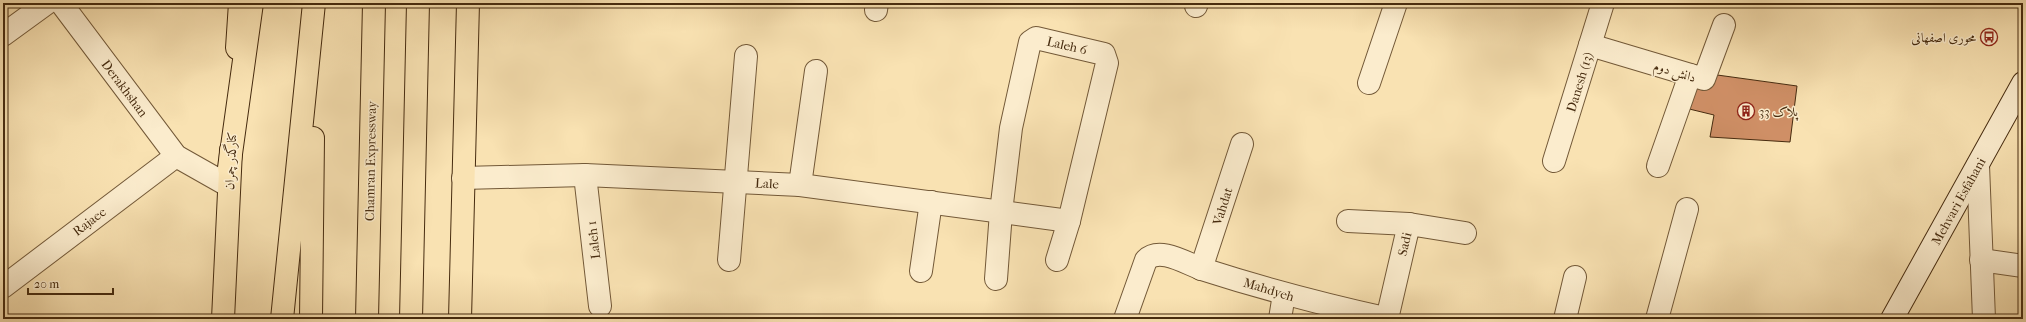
<svg xmlns="http://www.w3.org/2000/svg" width="2026" height="322" viewBox="0 0 2026 322" font-family="'IM FELL French Canon',Amiri,serif">
	<style>
		.building { fill: #cf8f66; stroke: #462b0f }
		.lines { fill: none; stroke-linecap: round; stroke-linejoin: round }
		.minor-casing { stroke: #735938; stroke-width: 24 }
		.secondary-casing { stroke: #462b0f; stroke-width: 24 }
		.primary-casing { stroke: #462b0f; stroke-width: 24 }
		.trunk-casing { stroke: #462b0f; stroke-width: 24 }
		.minor { stroke: #fbeccd; stroke-width: 22 }
		.secondary { stroke: #fbeccd; stroke-width: 22 }
		.primary { stroke: #f9e2b2; stroke-width: 22 }
		.trunk { stroke: #f9e2b2; stroke-width: 22 }
		.labels { text-anchor: middle; stroke-width: 3; stroke-linejoin: round; paint-order: stroke }
		.poi-label { font-size: 13px; fill: #462b0f; stroke: #fbeccd; text-anchor: end }
		.street-label { font-size: 13px; fill: #462b0f; stroke: #fbeccd }
	</style>
	<rect width="100%" height="100%" fill="#f9e2b2"/>
	<filter id="stains"><feTurbulence type="fractalNoise" baseFrequency=".005" numOctaves="4"/><feColorMatrix values="0 0 0 0 .2 0 0 0 0 .09 0 0 0 0 .02 0 0 0 .5 -.17"/></filter>
	<radialGradient id="worn" r=".72"><stop offset=".6" stop-color="#630" stop-opacity="0"/><stop offset="1" stop-color="#630" stop-opacity=".3"/></radialGradient>
	<polygon class="building" points="1710,74 1797,86 1790,142 1710,137 1714,115 1681,107 1696,80"/>
	<g class="lines">
		<g class="minor-casing">
			<g id="minor">
				<polyline points="61,3 176,156 229,186"/>
				<polyline points="1196,6 1197,3"/>
				<polyline points="876,10 877,3"/>
				<polyline points="3,35 47,3"/>
				<polyline points="1590,45 1704,79 1724,25"/>
				<polyline points="1369,83 1396,3"/>
				<polyline points="1554,161 1603,3"/>
				<polyline points="1978,165 1984,319"/>
				<polyline points="1658,166 1690,75"/>
				<polyline points="585,175 600,306"/>
				<polyline points="463,178 585,175 800,185 1069,221"/>
				<polyline points="800,185 816,71"/>
				<polyline points="1348,221 1409,224"/>
				<polyline points="729,260 746,56"/>
				<polyline points="1981,260 2023,266"/>
				<polyline points="1201,269 1242,144"/>
				<polyline points="921,271 931,202"/>
				<polyline points="996,279 1001,212 1011,128 1030,42 1036,38 1104,54 1107,63 1069,221 1057,260"/>
				<polyline points="3,287 176,156"/>
				<path d="M1125 319 1146 260C1160 246 1187 264 1202 269 1264 289 1326 305 1389 319"/>
				<polyline points="1280,319 1284,294"/>
				<polyline points="1387,319 1409,224 1465,233"/>
				<polyline points="1565,319 1575,277"/>
				<polyline points="1657,319 1687,209"/>
			</g>
		</g>
		<g class="secondary-casing">
			<polyline id="secondary" points="1892,319 2023,83"/>
		</g>
		<g class="primary-casing">
			<g id="primary">
				<polyline points="237,48 240,3"/>
				<polyline points="223,319 231,150"/>
				<polyline points="460,319 468,3"/>
			</g>
		</g>
		<g class="trunk-casing">
			<g id="trunk">
				<polyline points="229,168 252,3"/>
				<polyline points="282,319 314,3"/>
				<polyline points="311,319 313,138"/>
				<polyline points="367,319 374,3"/>
				<polyline points="411,319 418,3"/>
			</g>
		</g>
		<use href="#minor" class="minor"/>
		<use href="#secondary" class="secondary"/>
		<use href="#primary" class="primary"/>
		<use href="#trunk" class="trunk"/>
	</g>
	<defs>
		<g id="bus-ring" transform="scale(0.9)"><circle r="9.5" fill="#fbeccd" stroke="#8f2418" stroke-width="1.5"/><path d="M-5-6H5V4H4V6H2V4H-2V6H-4V4H-5ZM-3.5-4V0h7V-4ZM-3.5 1.2v1.5H-2V1.2ZM2 1.2v1.5H3.5V1.2Z" fill="#8f2418"/></g>
		<g id="building-ring" transform="scale(0.9)"><circle r="9.5" fill="#fbeccd" stroke="#8f2418" stroke-width="1.5"/><path d="M-4-6H4V6H1V3H-1V6H-4ZM-2.5-4.3h1.7v1.8h-1.7ZM.8-4.3h1.7v1.8H.8ZM-2.5-1h1.7V.8h-1.7ZM.8-1h1.7V.8H.8Z" fill="#8f2418"/></g>
	</defs>
	<g fill-rule="evenodd">
		<use href="#bus-ring" x="1989" y="37"/>
		<use href="#building-ring" x="1746" y="111"/>
	</g>
	<g class="labels">
		<g class="poi-label">
			<text x="1976" y="42">محوری اصفهانی</text>
			<text x="1759" y="116" text-anchor="start">پلاک 33</text>
		</g>
		<g class="street-label">
			<text transform="translate(1067 45) rotate(13)" y="5">Laleh 6</text>
			<text transform="translate(1675 71) rotate(17)" y="5">دانش دوم</text>
			<text transform="translate(1579 82) rotate(-73)" y="5">Danesh (13)</text>
			<text transform="translate(125 88) rotate(53)" y="5">Derakhshan</text>
			<text transform="translate(230 161) rotate(-87)" y="5">کنارگذر چمران</text>
			<text transform="translate(370 161) rotate(-89)" y="5">Chamran Expressway</text>
			<text transform="translate(767 183) rotate(3)" y="5">Lale</text>
			<text transform="translate(1958 201) rotate(-61)" y="5">Mehvari Esfahani</text>
			<text transform="translate(1222 206) rotate(-72)" y="5">Vahdat</text>
			<text transform="translate(89 221) rotate(-37)" y="5">Rajaee</text>
			<text transform="translate(593 240) rotate(-97)" y="5">Laleh 1</text>
			<text transform="translate(1404 244) rotate(-77)" y="5">Sadi</text>
			<text transform="translate(1269 289) rotate(17)" y="5">Mahdyeh</text>
		</g>
	</g>
	<rect width="2026" height="322" fill="none" stroke="#f9e2b2" stroke-width="16"/>
	<rect x="4" y="4" width="2018" height="314" fill="none" stroke="#462b0f" stroke-width="2"/>
	<rect x="8" y="8" width="2010" height="306" fill="none" stroke="#462b0f"/>
	<path d="M28 288v6h85v-6" fill="none" stroke="#462b0f" stroke-width="2"/>
	<text x="34" y="288" font-size="12" fill="#462b0f" stroke="#fbeccd" stroke-width="3" paint-order="stroke">20 m</text>
	<rect width="100%" height="100%" filter="url(#stains)"/>
	<rect width="100%" height="100%" fill="url(#worn)"/>
</svg>
